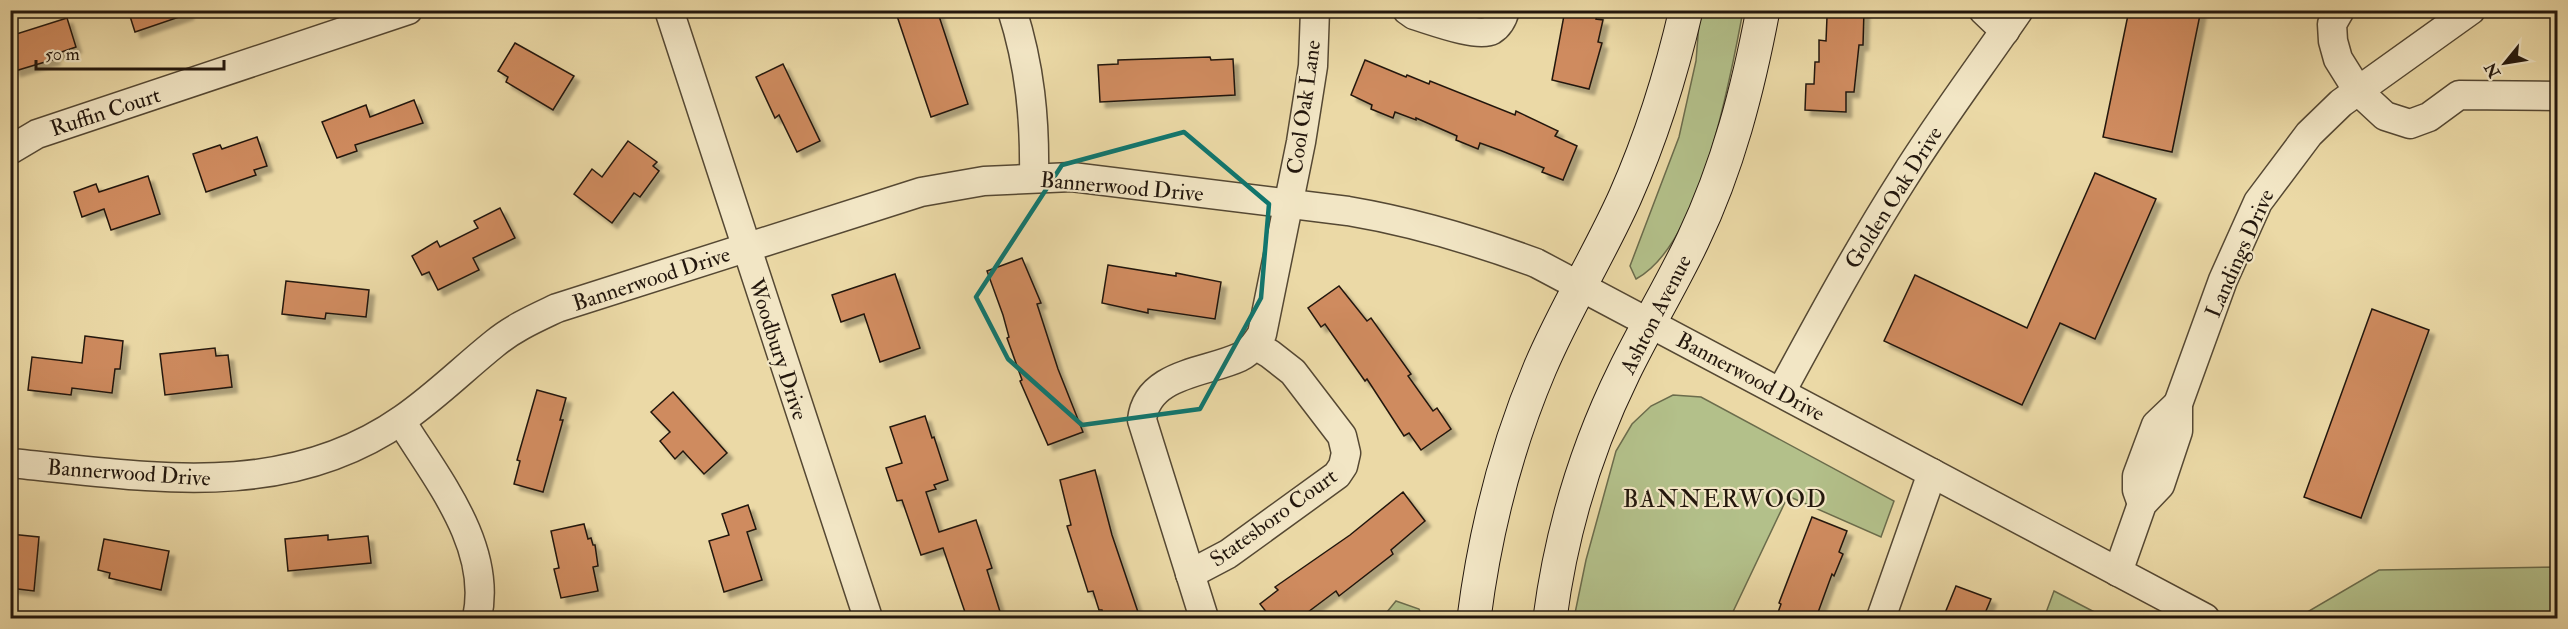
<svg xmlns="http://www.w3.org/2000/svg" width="2568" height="629" viewBox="0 0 2568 629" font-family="'IM FELL Double Pica',serif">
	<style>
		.green { fill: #b3c08a; stroke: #6b6c4c; stroke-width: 1.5 }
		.building { fill: #cf8b5e; stroke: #23170d; stroke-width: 1.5; filter: url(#shadow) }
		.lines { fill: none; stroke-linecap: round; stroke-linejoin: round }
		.minor-casing { stroke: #554833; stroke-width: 31 }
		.secondary-casing { stroke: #23170d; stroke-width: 35 }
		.minor { stroke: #f2e6c5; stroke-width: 28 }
		.secondary { stroke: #f2e6c5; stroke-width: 33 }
		.marked { fill: none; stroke: #0f766e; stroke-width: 4.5; stroke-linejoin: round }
		.labels { text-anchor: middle; stroke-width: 4.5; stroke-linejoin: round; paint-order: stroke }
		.street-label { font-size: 22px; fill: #23170d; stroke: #f2e6c5 }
		.neighbourhood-label { font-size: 24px; letter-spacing: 1.5px; fill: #23170d; stroke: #f2e6c5 }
	</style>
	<defs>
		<filter id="shadow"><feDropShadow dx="5.5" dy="5.5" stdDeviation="1.5" flood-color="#0004"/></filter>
	</defs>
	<rect width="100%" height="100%" fill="#ebd9a6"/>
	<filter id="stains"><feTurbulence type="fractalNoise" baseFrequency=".00333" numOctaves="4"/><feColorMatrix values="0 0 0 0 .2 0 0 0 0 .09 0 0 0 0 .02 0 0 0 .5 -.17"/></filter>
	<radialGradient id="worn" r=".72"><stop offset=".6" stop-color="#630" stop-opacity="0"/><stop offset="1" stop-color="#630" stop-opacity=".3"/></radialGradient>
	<g class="green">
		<path d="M1700 11H1743C1730 80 1701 244 1636 279L1630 266 1679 137 1696 61Z"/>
		<polygon points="1673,395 1701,397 1894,501 1881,537 1788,496 1730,618 1574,618 1586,560 1616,451 1632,424 1651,406"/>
		<polygon points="2557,567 2557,618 2297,618 2379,570"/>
		<polygon points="2054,591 2106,618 2044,618"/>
		<polygon points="1396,601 1419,609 1423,618 1382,618"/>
	</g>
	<g class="building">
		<polygon points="128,10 188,10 188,14 135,32"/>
		<polygon points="895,10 937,10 968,104 931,117"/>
		<polygon points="1565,10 1598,10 1596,19 1603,20 1598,42 1602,43 1589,89 1552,80"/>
		<polygon points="1831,10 1864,10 1863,45 1859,45 1854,92 1846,92 1846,112 1805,110 1806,84 1814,84 1815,62 1819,62 1819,40 1826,41 1827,17 1831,17"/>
		<polygon points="2129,10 2201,10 2172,152 2103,137"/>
		<polygon points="67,18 76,47 53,55 55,59 15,71 10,57 10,36"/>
		<polygon points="515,43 574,76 553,110 506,82 508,77 498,71"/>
		<polygon points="1210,57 1211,60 1233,59 1235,95 1100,102 1098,65 1118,64 1118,60"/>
		<polygon points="1365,60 1406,77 1407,75 1429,84 1430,81 1515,115 1516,111 1558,131 1555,136 1577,146 1563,180 1542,172 1544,168 1502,151 1480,143 1478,149 1456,140 1457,136 1416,118 1416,120 1395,112 1393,118 1371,109 1372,105 1351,95"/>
		<polygon points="783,64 820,141 797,152 779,115 775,118 756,77"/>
		<polygon points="414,100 423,123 355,145 357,151 337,158 322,122 366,105 370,117"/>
		<polygon points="257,137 267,166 254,170 256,175 206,192 193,154 220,145 222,149"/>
		<polygon points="628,141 657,162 653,166 659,171 640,197 634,193 612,223 574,194 592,169 602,177"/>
		<polygon points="2095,173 2156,199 2095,339 2060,323 2022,405 1884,341 1915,275 2027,328"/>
		<polygon points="148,176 160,214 111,230 104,209 82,217 74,192 96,184 99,192"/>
		<polygon points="500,208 515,238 473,258 479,270 438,290 429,272 422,275 412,256 437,241 440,247 478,228 474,221"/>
		<polygon points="1022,258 1041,303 1037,304 1058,369 1083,432 1048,445 1020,381 1022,380 1007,338 1009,337 1003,315 987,271"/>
		<polygon points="1108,265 1176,276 1176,273 1221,282 1215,319 1148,309 1148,313 1102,303"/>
		<polygon points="895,274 920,348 880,362 864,314 841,322 832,295"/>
		<polygon points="286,281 369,290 366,317 326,313 325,319 282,314"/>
		<polygon points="1339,286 1367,321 1371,318 1411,374 1408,376 1433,411 1437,408 1451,429 1421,450 1409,433 1404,436 1367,379 1365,381 1325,324 1321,327 1308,308"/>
		<polygon points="2372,309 2429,330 2361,518 2304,497"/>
		<polygon points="85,336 123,341 120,369 115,369 112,393 72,388 71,395 28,390 32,357 82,363"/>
		<polygon points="215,348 216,356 228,355 232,387 165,395 160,354"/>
		<polygon points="537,390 566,398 560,420 563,420 543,492 514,484 520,461 517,460"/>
		<polygon points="673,392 727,453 704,474 683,451 675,459 660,441 670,432 651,412"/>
		<polygon points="925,416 932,438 934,437 948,480 934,485 936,489 926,492 939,532 976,520 992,568 987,570 1002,618 967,618 943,548 921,555 902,500 897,501 886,468 902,463 890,427"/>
		<polygon points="1095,470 1112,535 1140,618 1104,618 1102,610 1099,610 1093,591 1088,592 1067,526 1071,525 1060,480"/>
		<polygon points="1403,492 1425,521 1391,550 1393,554 1339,596 1336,591 1300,618 1271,618 1260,604 1278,590 1275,587 1350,535"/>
		<polygon points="748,505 756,529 747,532 762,580 724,592 709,541 729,535 722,514"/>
		<polygon points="1812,517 1847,531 1839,552 1843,554 1834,576 1832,574 1816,618 1776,618 1781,604 1779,603"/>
		<polygon points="584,524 588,539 591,538 593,545 595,545 598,566 593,567 598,591 561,598 554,569 559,568 551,531"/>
		<polygon points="10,534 39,537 34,591 10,588"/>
		<polygon points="328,535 328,540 368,536 371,563 288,571 285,539"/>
		<polygon points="104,539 169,551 161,590 109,578 110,573 98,570"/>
		<polygon points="1956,586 1991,599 1983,618 1943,618"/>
	</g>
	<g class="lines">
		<g class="minor-casing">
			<g id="minor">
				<polyline points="669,10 868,618"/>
				<path d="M1012 10C1030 66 1035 119 1034 177"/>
				<path d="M1407 10 1414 15C1431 20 1478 38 1492 30 1500 25 1503 18 1505 10"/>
				<polyline points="1983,10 2005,31"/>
				<polyline points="2340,10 2332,24 2333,41 2338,59 2358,91 2385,116 2410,124 2429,117 2459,95 2558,96"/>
				<polyline points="10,150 37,134 408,10"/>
				<path d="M1781 392C1820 320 1859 248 1903 179 1939 121 1980 67 2019 10"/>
				<path d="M401 421C436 478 493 546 477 618"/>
				<path d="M10 463C146 476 283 503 403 419 436 396 463 369 494 344 513 328 536 318 557 308L921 192 984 181 1072 177 1348 211C1413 222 1474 240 1536 263L2205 618"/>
				<polyline points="2142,504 2137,490 2137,476 2156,425 2178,404"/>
				<polyline points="2118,572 2142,504 2160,485 2178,431 2178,404 2223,280 2258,202 2309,134 2341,103 2471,10"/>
				<polyline points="1190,574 1228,554 1337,475 1343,466 1346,453 1342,436 1293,372 1270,354 1255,345"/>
				<path d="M1204 618 1142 420C1147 373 1206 373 1240 357 1250 352 1256 343 1262 334L1301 142 1313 66 1315 10"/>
				<polyline points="1881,618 1932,473"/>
			</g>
		</g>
		<g class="secondary-casing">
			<g id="secondary">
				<path d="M1474 618C1485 532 1506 448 1540 368 1565 309 1599 255 1625 197 1652 136 1671 75 1686 10"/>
				<path d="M1550 618C1561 534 1586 449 1624 372 1646 327 1672 284 1693 240 1728 167 1748 89 1763 10"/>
			</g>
		</g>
		<use href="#minor" class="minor"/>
		<use href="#secondary" class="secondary"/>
	</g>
	<path class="marked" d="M1184 132 1269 204 1261 298 1200 409 1082 425 1008 359 976 297 1062 165Z"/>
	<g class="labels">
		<g class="street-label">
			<text transform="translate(1303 107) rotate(-82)" y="8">Cool Oak Lane</text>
			<text transform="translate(105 111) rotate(-18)" y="8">Ruffin Court</text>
			<text transform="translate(1122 186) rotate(5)" y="8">Bannerwood Drive</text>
			<text transform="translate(1893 197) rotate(-58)" y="8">Golden Oak Drive</text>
			<text transform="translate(2239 253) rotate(-66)" y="8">Landings Drive</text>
			<text transform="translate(651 278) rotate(-18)" y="8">Bannerwood Drive</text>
			<text transform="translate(1655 314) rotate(-63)" y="8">Ashton Avenue</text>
			<text transform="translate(779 349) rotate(72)" y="8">Woodbury Drive</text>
			<text transform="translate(1751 376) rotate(28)" y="8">Bannerwood Drive</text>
			<text transform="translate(129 472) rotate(4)" y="8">Bannerwood Drive</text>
			<text transform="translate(1273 517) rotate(-36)" y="8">Statesboro Court</text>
		</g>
		<g class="neighbourhood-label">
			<text x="1725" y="507">BANNERWOOD</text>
		</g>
	</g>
	<rect width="2568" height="629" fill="none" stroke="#ebd9a6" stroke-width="36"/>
	<rect x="12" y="12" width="2544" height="605" fill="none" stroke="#23170d" stroke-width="3"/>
	<rect x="18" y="18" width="2532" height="593" fill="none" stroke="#23170d" stroke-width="1.5"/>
	<g transform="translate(2505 63) rotate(240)" stroke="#f2e6c5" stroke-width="4.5" paint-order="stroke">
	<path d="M0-4.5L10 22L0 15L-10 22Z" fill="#23170d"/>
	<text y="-9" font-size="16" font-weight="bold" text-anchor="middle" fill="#23170d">N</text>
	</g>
	<path d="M36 60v9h188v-9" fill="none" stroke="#23170d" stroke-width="3"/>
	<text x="45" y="60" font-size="18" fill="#23170d" stroke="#f2e6c5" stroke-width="4.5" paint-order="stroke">50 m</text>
	<rect width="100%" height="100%" filter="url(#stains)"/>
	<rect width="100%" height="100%" fill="url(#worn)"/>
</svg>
